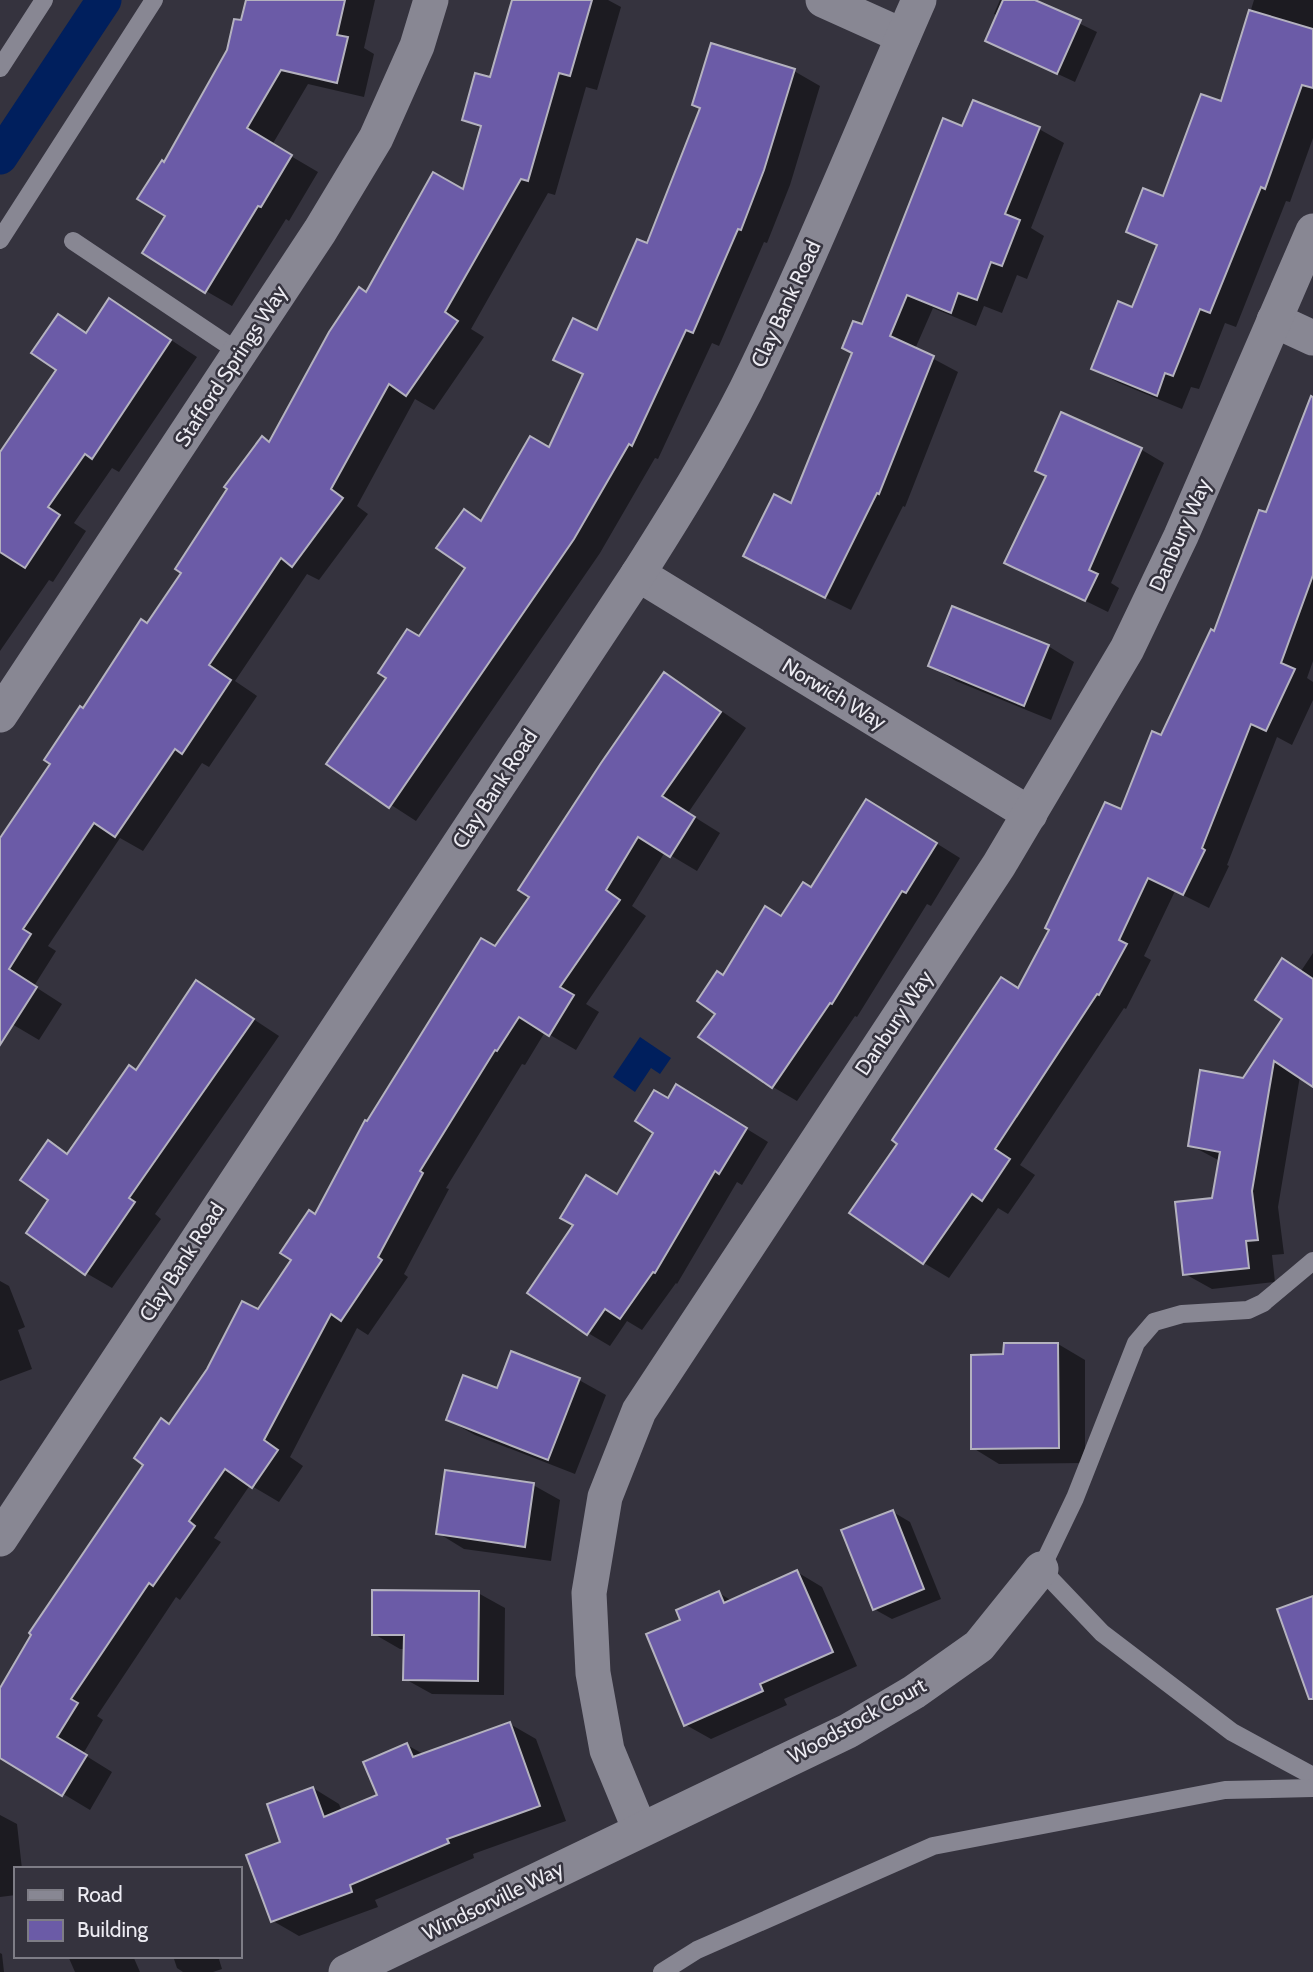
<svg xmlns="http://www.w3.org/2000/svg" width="1313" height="1972" viewBox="0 0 1313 1972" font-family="Cabin,sans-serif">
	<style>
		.water { fill: #001f5d }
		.shadow { fill: #0007 }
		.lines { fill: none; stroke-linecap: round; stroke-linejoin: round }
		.canal { stroke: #001f5d; stroke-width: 35 }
		.building { fill: #6b5ba7; stroke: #b4b2bf; stroke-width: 2 }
		.lane { stroke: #888793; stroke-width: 18 }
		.street { stroke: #888793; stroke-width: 35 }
		.labels { text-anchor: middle; stroke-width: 5; stroke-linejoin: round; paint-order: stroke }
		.street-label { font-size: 21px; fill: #ecebf2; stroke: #35333e }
	</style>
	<rect width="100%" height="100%" fill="#35333e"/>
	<polygon class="water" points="640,1037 671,1058 660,1074 651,1068 635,1092 613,1077"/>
	<g class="shadow">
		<polygon points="248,0 375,0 364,48 374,54 364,97 308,84 272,145 318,172 289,221 286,219 232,306 206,291 167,216 165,164 243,22"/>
		<polygon points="514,0 608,0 621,7 597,90 586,87 555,195 548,193 471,329 484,337 434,410 415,399 357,506 368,514 319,580 307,574 235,681 257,696 209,767 202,763 143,851 120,838 48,946 56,951 34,986 62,1004 39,1040 0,1017 0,841 52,763 83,710 148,625 270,443 367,293 464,192 482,129 464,119 492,80"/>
		<polygon points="1000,0 1031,0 1097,32 1075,82 987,41 998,16 994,14"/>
		<polygon points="1254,0 1313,0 1313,138 1290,202 1286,201 1236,327 1225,323 1199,389 1191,387 1182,409 1119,383 1093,369 1133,309 1158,247 1128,231 1165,199 1222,103"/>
		<polygon points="712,45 794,71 820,86 790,185 767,243 764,242 719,346 712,343 658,459 655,458 600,553 416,821 328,764 420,638 467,567 464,511 483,522 550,450 584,375 555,359 598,332 648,245 702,109"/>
		<polygon points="963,129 1039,129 1064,143 1031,228 1044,236 1027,279 1017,275 1002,313 984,306 976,326 933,308 915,349 958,372 905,507 903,506 851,610 770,570 792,505 863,327"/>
		<polygon points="110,300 197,357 119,472 112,468 74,523 86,531 53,582 49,580 0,651 0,455 58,370 58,316 87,334"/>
		<polygon points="1062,414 1142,450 1164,463 1111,583 1119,588 1108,612 1007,562 1047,476"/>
		<polygon points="1313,419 1313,661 1307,678 1313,682 1313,700 1292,745 1277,737 1227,865 1229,866 1209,908 1175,891 1144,956 1151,960 1126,1009 1124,1008 1020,1165 1035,1175 1008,1214 998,1208 949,1278 924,1263 852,1212 1019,989 1162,737 1215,633 1267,515"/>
		<polygon points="1048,646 1074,662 1051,720 956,681 930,665"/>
		<polygon points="664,674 691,690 746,728 688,813 720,833 697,871 665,852 632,906 646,916 586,1004 599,1012 576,1050 545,1032 525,1065 522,1064 446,1188 449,1189 404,1274 408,1277 368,1335 357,1328 290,1457 303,1466 279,1502 250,1485 214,1538 221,1542 180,1600 176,1597 97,1716 103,1720 83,1754 112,1772 90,1810 0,1756 0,1692 170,1426 258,1311 293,1260 316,1216 531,897"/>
		<polygon points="891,815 960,858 931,906 927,904 857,1017 855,1016 797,1101 773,1087 717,1014 723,977"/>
		<polygon points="1313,953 1313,1085 1300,1076 1278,1207 1284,1254 1272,1255 1275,1282 1212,1289 1185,1274 1213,1200 1220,1161 1190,1145 1244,1079 1285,1018 1301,971"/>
		<polygon points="197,982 279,1036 155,1214 161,1219 112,1288 86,1273 51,1200 49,1143 68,1154 137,1071"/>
		<polygon points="698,1099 768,1142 742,1185 737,1182 677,1284 676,1283 642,1330 627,1321 610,1346 588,1333 618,1196 655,1132 668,1100"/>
		<polygon points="0,1281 9,1286 25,1327 18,1330 32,1369 0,1381"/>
		<polygon points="1058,1344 1085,1360 1085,1463 999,1464 973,1448 1005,1356 1005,1345"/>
		<polygon points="512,1354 579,1380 606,1395 575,1474 475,1435 448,1420 498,1390"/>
		<polygon points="533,1485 560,1500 551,1561 464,1549 438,1533"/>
		<polygon points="893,1512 910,1522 941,1599 892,1619 874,1609"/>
		<polygon points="797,1572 822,1587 857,1666 784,1699 787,1705 711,1739 686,1725 682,1620 719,1593 732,1601"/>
		<polygon points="478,1593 505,1608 504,1695 432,1694 405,1679 405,1649 400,1649 374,1634"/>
		<polygon points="510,1724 536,1739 566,1821 473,1854 474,1858 375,1900 378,1907 299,1936 273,1921 283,1843 313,1788 339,1804 342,1812 379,1796 407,1745 425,1755"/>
		<polygon points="0,1815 17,1824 22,1869 16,1869 16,1895 0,1897"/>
		<polygon points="0,1953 2,1954 4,1972 0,1972"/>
		<polygon points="68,1956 133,1956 140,1972 75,1972"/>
		<polygon points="173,1956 218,1956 222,1969 213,1972 183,1972 177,1968"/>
	</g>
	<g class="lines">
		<polyline class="canal" points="0,157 104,0"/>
	</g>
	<g class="building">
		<polygon points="246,0 345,0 337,35 348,37 337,83 281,70 247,128 292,155 261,207 258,206 205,293 142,253 165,216 137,199 162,160 164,162 227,50 234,19 241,20"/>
		<polygon points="512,0 592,0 570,76 559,73 528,181 521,179 445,312 458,321 406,396 389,384 331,489 343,498 292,567 281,558 209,665 231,680 182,754 175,749 115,837 94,823 23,929 31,934 9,969 37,987 0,1045 0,838 50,764 44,760 80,706 83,708 141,619 147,623 181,573 175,569 227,489 224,487 262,436 269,442 329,332 359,287 366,292 433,172 463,189 481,126 462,120 475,73 490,77"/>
		<polygon points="1003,0 1035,0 1081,20 1057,74 985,41"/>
		<polygon points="1249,10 1313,29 1313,88 1302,85 1265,189 1261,187 1210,313 1200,309 1173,376 1165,373 1157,396 1091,369 1118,301 1132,307 1157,245 1126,232 1143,188 1163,196 1201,94 1221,101"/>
		<polygon points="711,43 795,69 764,170 741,230 738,229 693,333 686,330 632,446 629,444 574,539 389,808 326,764 386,678 378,673 407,629 419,636 465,568 436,548 464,509 481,521 530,436 549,447 583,374 553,360 573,318 597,330 637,239 647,243 700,108 692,105"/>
		<polygon points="973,100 1040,127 1005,214 1020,220 1002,266 991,262 977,300 958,293 951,313 907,295 890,336 934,356 879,494 877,493 825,598 743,556 774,494 791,503 852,353 842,348 853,321 862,324 943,118 962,126"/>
		<polygon points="109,298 171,340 92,459 85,454 48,507 60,515 25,568 0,552 0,452 56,370 31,353 58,314 86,333"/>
		<polygon points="1311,396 1313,397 1313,575 1281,663 1295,669 1266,731 1251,724 1202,848 1205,850 1183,895 1148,878 1119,940 1127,944 1099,995 1097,994 995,1149 1010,1159 982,1201 972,1194 923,1264 849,1213 897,1144 892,1140 1001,977 1018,988 1049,930 1045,928 1105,802 1121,809 1152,731 1161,735 1211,629 1214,631 1259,510 1266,512"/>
		<polygon points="1061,412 1142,448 1089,570 1098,574 1085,601 1004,563 1046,476 1035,471"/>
		<polygon points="952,606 1049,645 1024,706 928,666"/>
		<polygon points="664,672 721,712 662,796 695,817 670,857 638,837 606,890 620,900 560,987 574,995 549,1036 519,1017 497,1051 495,1050 420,1171 423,1173 378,1257 382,1260 341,1321 331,1314 264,1440 278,1450 252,1488 225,1469 189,1521 195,1526 153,1586 149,1583 71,1699 78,1703 57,1737 87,1755 62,1796 0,1758 0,1688 31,1635 29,1633 143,1465 134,1458 161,1418 169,1424 207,1369 242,1301 258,1309 291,1260 280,1253 309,1210 315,1214 365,1120 367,1121 481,938 495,946 529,897 518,890 601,763"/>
		<polygon points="866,799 937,843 906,893 902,891 832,1004 830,1003 772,1088 698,1037 715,1014 697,1001 717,971 723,975 765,906 781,916 803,882 811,887"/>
		<polygon points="1282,958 1313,979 1313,1087 1274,1061 1252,1191 1258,1240 1246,1241 1249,1268 1183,1275 1175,1202 1212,1198 1220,1152 1188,1146 1200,1070 1243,1078 1282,1019 1255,1000"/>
		<polygon points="196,980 254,1019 129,1198 135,1202 85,1275 26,1233 48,1200 20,1180 48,1140 67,1154 129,1065 136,1070"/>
		<polygon points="676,1084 747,1128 719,1174 715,1171 655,1273 653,1272 620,1319 605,1309 587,1335 527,1293 573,1225 560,1218 586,1175 617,1194 653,1133 635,1121 654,1090 668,1098"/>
		<polygon points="1004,1343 1058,1343 1059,1448 971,1449 971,1355 1003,1354"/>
		<polygon points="511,1351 580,1378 548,1460 446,1420 463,1375 497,1388"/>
		<polygon points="445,1470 534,1483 525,1547 436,1534"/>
		<polygon points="893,1510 924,1589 873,1610 841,1530"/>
		<polygon points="797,1570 833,1652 760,1684 763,1691 684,1726 646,1634 680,1620 676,1610 719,1591 724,1603"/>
		<polygon points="372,1590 479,1591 478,1681 403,1680 404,1635 372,1635"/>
		<polygon points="1313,1596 1313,1699 1309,1699 1277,1609"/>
		<polygon points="510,1722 540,1806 447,1839 449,1843 350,1885 352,1892 271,1922 246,1855 280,1842 267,1804 313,1787 324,1817 377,1795 363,1762 407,1743 413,1757"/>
	</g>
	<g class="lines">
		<g class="lane">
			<polyline points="0,68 44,0"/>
			<polyline points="0,240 154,0"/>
			<polyline points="73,241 240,353"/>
			<polyline points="1313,1261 1263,1303 1248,1310 1182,1314 1154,1322 1136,1343 1075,1498 1041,1569 1102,1633 1232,1732 1313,1776"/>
			<polyline points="662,1972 697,1950 933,1846 1225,1790 1313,1788"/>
		</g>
		<g class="street">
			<polyline points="823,0 903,36"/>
			<polyline points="1274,320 1313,338"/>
			<polyline points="638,574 1030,814"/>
			<polyline points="0,715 320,231 376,138 417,46 431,0"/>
			<path d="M0 1539 638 574C676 514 714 453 746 390 809 262 862 130 919 0"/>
			<polyline points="640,1830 607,1750 593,1673 589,1593 605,1497 639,1411 999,865 1127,649 1181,536 1313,231"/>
			<polyline points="346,1972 848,1731 914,1692 979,1646 1041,1569"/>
		</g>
	</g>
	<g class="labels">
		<g class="street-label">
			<text transform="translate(786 304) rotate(-65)" y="7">Clay Bank Road</text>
			<text transform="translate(231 366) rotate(-57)" y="7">Stafford Springs Way</text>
			<text transform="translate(1180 535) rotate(-66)" y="7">Danbury Way</text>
			<text transform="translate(834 694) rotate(31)" y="7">Norwich Way</text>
			<text transform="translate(495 789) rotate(-57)" y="7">Clay Bank Road</text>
			<text transform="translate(894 1023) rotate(-56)" y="7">Danbury Way</text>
			<text transform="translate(182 1262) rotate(-57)" y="7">Clay Bank Road</text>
			<text transform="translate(857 1721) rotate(-29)" y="7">Woodstock Court</text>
			<text transform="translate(493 1901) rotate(-26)" y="7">Windsorville Way</text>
		</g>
	</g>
	<rect x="14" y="1867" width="228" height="91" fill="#35333e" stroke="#7e7d86" stroke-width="2"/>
	<rect x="28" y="1890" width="35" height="10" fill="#888793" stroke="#7e7d86" stroke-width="2"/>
	<text x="77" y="1902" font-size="21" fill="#ecebf2">Road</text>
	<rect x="28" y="1920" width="35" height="21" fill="#6b5ba7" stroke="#7e7d86" stroke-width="2"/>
	<text x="77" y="1937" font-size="21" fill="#ecebf2">Building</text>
</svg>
